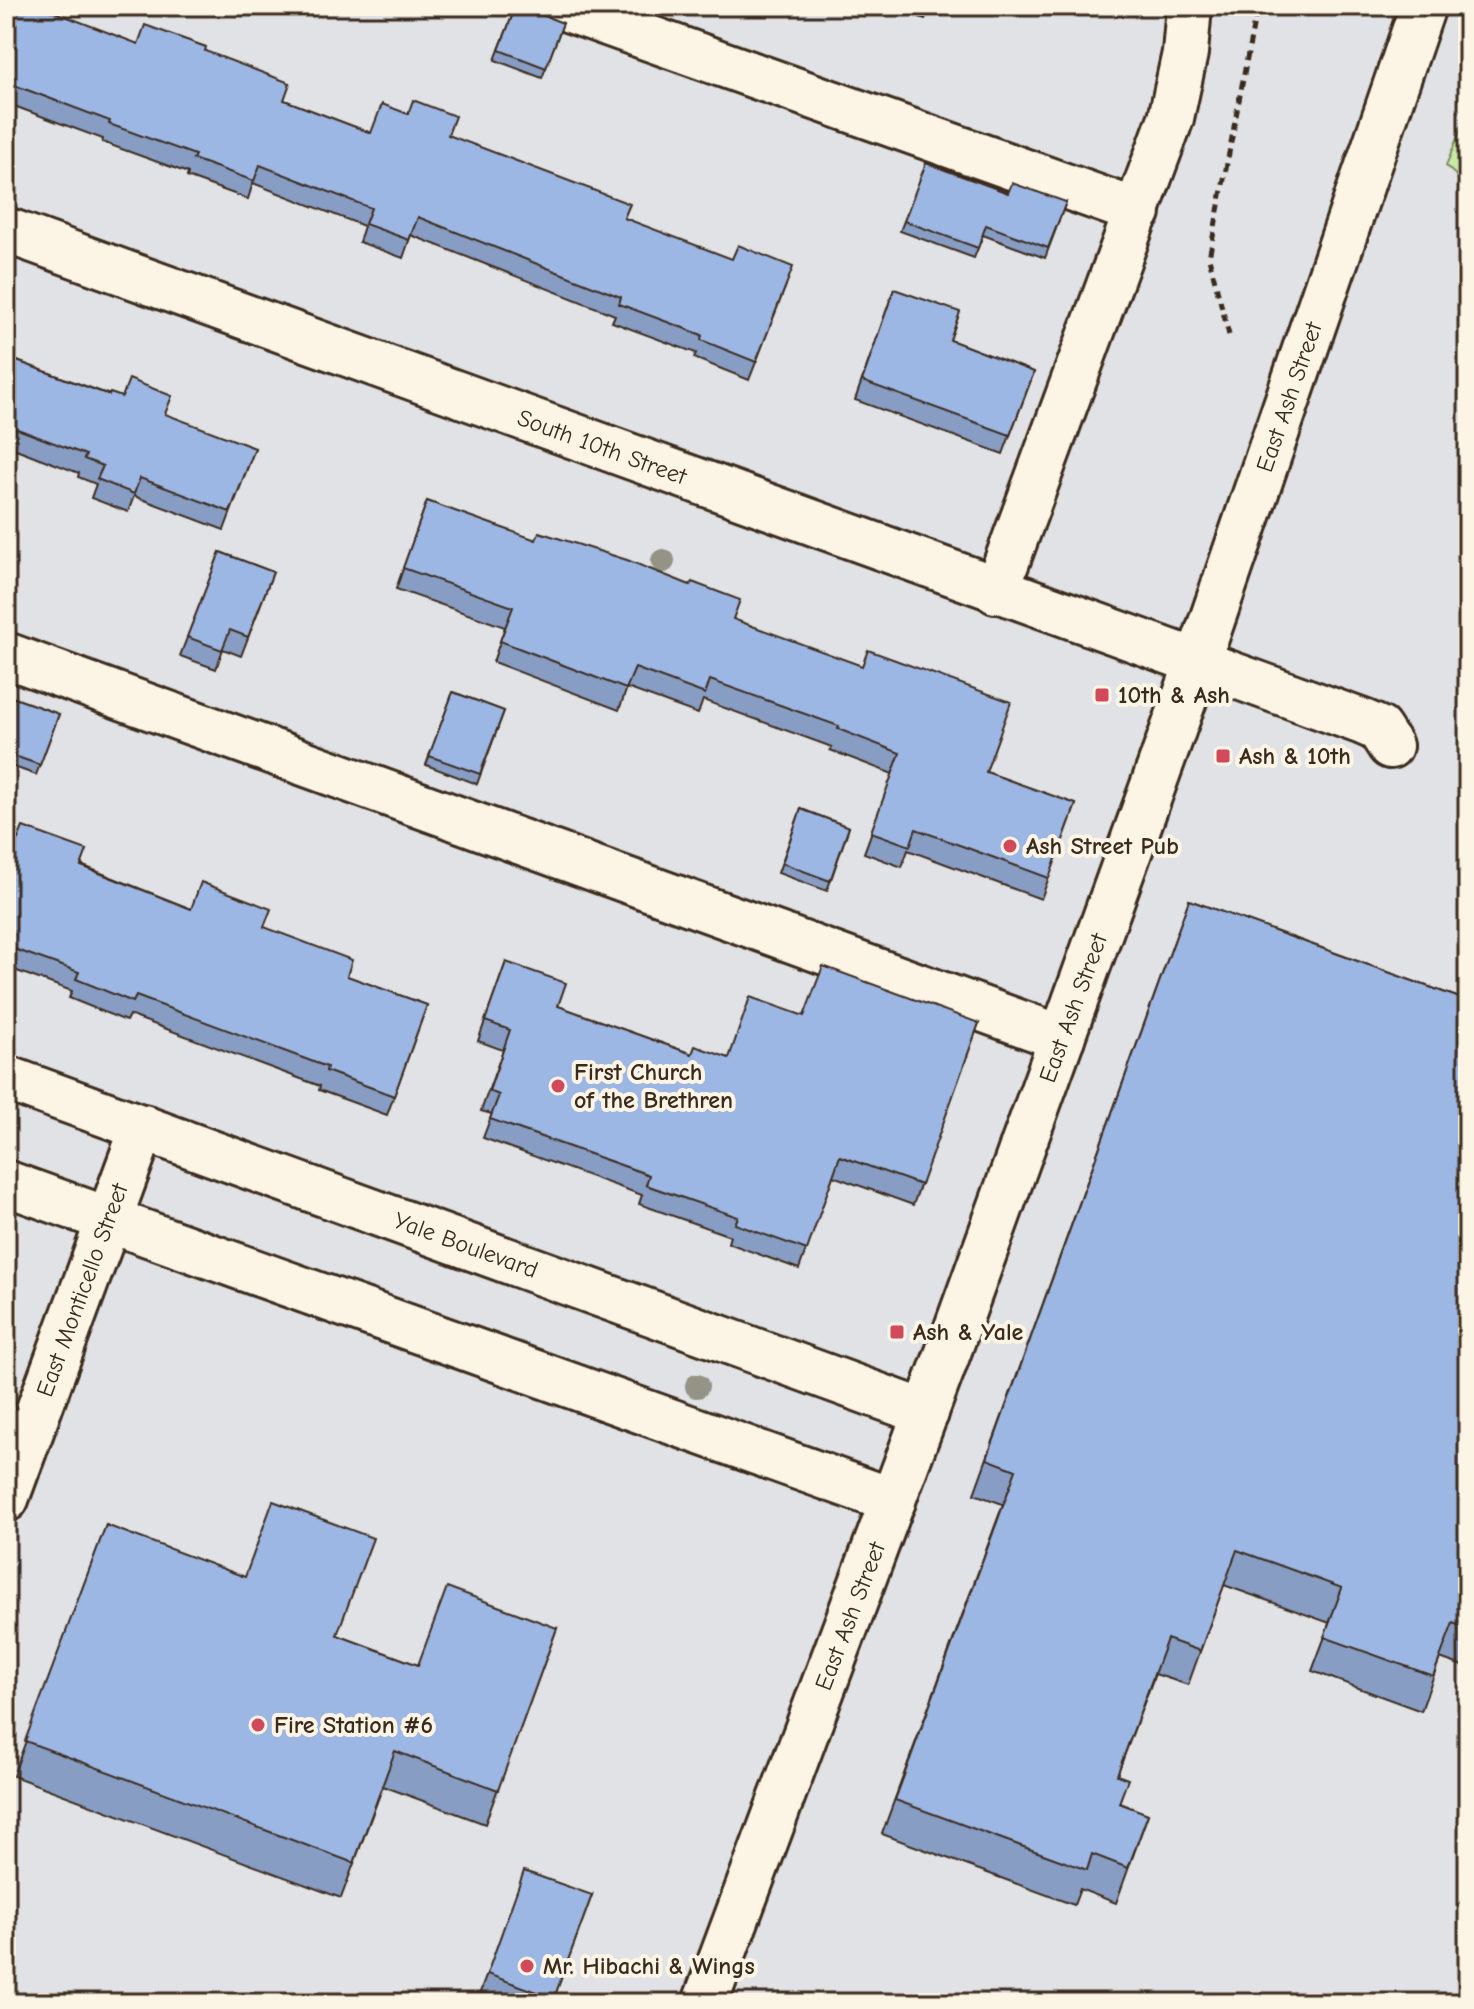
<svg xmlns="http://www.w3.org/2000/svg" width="1474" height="2009" viewBox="0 0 1474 2009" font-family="'Comic Neue',sans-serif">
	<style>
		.green { fill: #c5eaa4; stroke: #808a61; stroke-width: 2 }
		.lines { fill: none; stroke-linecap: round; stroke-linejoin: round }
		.minor-casing { stroke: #3b2a1e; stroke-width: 50 }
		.path { stroke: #3b2a1e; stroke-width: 5; stroke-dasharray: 8 6; stroke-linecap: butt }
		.minor { stroke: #fcf5e5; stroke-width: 44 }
		.tree { fill: #959286 }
		.wall { fill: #879dc4; stroke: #3b2a1e; stroke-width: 2 }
		.building { fill: #9db7e4; stroke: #3b2a1e; stroke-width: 2 }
		.poi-dot { fill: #d1495b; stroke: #fcf5e5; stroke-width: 3 }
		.labels { text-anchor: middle; stroke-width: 8; stroke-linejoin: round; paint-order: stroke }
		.street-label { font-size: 24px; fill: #3b2a1e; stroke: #fcf5e5 }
		.poi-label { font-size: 24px; font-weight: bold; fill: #3b2a1e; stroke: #fcf5e5; text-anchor: start }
	</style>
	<rect width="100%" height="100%" fill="#e0e2e5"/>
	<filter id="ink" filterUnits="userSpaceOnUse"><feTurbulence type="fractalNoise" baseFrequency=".0125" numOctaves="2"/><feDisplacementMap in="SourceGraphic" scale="16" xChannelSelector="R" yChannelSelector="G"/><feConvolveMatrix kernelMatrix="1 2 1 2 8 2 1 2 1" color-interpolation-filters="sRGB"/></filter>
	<g filter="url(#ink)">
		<polygon class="green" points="1468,110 1468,187 1446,166"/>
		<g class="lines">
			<g class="minor-casing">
				<g id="minor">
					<polyline points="559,6 1138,212"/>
					<polyline points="6,230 1363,722 1379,729 1390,746"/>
					<polyline points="996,591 1171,118 1185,53 1189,6"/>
					<polyline points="6,655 1062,1038"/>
					<polyline points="6,1078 926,1413"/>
					<polyline points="6,1183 893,1501"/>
					<polyline points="6,1499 143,1127"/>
					<polyline points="705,2003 949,1350 1197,664 1423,6"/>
				</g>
			</g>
			<polyline class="path" points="1229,335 1209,258 1257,6"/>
			<use href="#minor" class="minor"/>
		</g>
		<g class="tree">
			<circle cx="663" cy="561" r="12"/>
			<circle cx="697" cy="1386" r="12"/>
		</g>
		<g class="wall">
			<polygon points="6,6 138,44 205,51 284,100 371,133 448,135 624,218 786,285 749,380 694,358 696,353 612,322 615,315 411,235 403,258 359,242 364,226 253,183 248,199 187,177 188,173 102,142 103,139 6,103"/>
			<polygon points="516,6 563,23 542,78 495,60"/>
			<polygon points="890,6 930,6 925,19"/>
			<polygon points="1008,193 1066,202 1045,258 983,235 974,258 900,231 904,221"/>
			<polygon points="894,289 950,340 1034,372 1003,454 855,400"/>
			<polygon points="6,357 255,448 224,530 134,496 128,512 91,498 96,484 78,477 79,473 8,446"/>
			<polygon points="427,501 733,619 986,772 1076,804 1041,899 908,850 902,867 864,853 893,774 830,750 832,747 703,700 698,714 627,688 619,710 493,662 505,627 396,589"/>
			<polygon points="220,552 273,572 241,656 223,649 216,669 180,656"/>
			<polygon points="453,692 504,711 477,784 426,765"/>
			<polygon points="6,695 59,714 36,775 6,764"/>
			<polygon points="801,809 849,827 827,891 778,873"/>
			<polygon points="6,835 191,909 265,928 347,976 427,1005 387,1115 319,1090 320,1086 129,1015 126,1021 69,998 72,991 6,967"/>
			<polygon points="1189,900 1468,1001 1468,1668 1440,1658 1421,1711 1312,1671 1330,1623 1224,1585 1188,1685 1155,1674 1117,1775 1120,1804 1148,1814 1116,1903 1080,1889 1074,1905 882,1834 1003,1504 974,1494"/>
			<polygon points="506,962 558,1006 692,1054 729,1058 804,1016 979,1023 913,1205 833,1176 799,1269 728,1243 730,1236 639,1204 642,1195 483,1138 492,1114 481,1111 503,1050 478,1041"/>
			<polygon points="106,1525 337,1635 418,1665 557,1628 485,1824 383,1786 341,1898 13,1776"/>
			<polygon points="592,1895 552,2003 476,2003 487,1974"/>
		</g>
		<g class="building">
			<polygon points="6,6 39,6 138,44 145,25 206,47 205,51 290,83 284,100 371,133 382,104 408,114 413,100 455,116 448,135 630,204 624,218 732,259 738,245 793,267 756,362 701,340 702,335 619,304 621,297 418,217 409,240 365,224 371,208 260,165 254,181 193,159 195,155 109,124 110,121 6,82"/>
			<polygon points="516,6 519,6 563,23 546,68 499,50"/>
			<polygon points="926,163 1008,193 1012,183 1066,202 1048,248 986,225 978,248 904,221"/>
			<polygon points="894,289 960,312 950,340 1034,372 1010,435 862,381"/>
			<polygon points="6,357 109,395 110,393 122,397 129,379 172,396 165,414 255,448 230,512 140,478 134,494 97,479 103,466 84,459 86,455 15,428 6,452"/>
			<polygon points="427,501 536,540 539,532 627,560 690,585 692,582 740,600 733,619 862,666 868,650 1011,702 986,772 1076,804 1049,878 916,829 910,846 871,832 900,753 838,729 839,726 710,680 705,694 635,668 626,689 500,641 513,607 403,568"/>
			<polygon points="220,552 273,572 248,637 230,630 222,650 187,637"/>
			<polygon points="453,692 504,711 480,774 429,756"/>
			<polygon points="6,695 59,714 40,765 6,753"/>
			<polygon points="801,809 849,827 830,881 782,863"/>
			<polygon points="23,827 87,850 81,866 191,909 201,882 271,909 264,927 352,960 347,976 427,1005 394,1096 326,1071 327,1067 136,996 133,1002 76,979 79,972 6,946 6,835 18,839"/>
			<polygon points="1189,900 1468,1001 1468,1629 1453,1623 1433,1676 1324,1637 1342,1588 1237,1550 1200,1651 1167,1639 1117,1775 1128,1779 1119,1803 1148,1814 1128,1868 1092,1854 1087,1870 895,1800 1016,1470 987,1459"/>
			<polygon points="506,962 566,983 558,1006 692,1054 695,1046 729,1058 750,997 804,1016 823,966 979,1023 921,1185 840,1156 807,1250 735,1224 738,1217 646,1185 649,1175 490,1119 499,1095 489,1091 510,1030 485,1021"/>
			<polygon points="273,1501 373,1538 337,1635 418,1665 447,1587 557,1628 498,1790 395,1751 354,1863 25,1741 106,1525 245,1577"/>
			<polygon points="524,1871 592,1895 554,1998 487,1974"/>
		</g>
	</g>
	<g class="poi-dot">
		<rect x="1094" y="687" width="16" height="16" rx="4"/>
		<rect x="1215" y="748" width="16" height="16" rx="4"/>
		<circle cx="1010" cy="846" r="8"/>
		<circle cx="558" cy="1086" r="8"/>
		<rect x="889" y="1324" width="16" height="16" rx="4"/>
		<circle cx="258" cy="1725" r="8"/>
		<circle cx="527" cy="1966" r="8"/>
	</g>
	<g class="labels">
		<g class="street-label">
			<text transform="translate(1289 397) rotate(-71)" y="8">East Ash Street</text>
			<text transform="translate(602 447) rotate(20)" y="8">South 10th Street</text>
			<text transform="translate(1073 1008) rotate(-70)" y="8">East Ash Street</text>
			<text transform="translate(466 1245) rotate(20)" y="8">Yale Boulevard</text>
			<text transform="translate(82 1290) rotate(-70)" y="8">East Monticello Street</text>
			<text transform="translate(850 1616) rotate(-69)" y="8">East Ash Street</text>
		</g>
		<g class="poi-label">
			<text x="1118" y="703">10th &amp; Ash</text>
			<text x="1239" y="764">Ash &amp; 10th</text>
			<text x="1026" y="854">Ash Street Pub</text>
			<text x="574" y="1080">First Church<tspan x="574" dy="28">of the Brethren</tspan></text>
			<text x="913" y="1340">Ash &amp; Yale</text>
			<text x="274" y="1733">Fire Station #6</text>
			<text x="543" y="1974">Mr. Hibachi &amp; Wings</text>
		</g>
	</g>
	<rect width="1474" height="2009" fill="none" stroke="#fcf5e5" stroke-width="32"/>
	<rect x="16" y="16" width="1442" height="1977" fill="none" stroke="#3b2a1e" stroke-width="3" filter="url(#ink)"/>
</svg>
